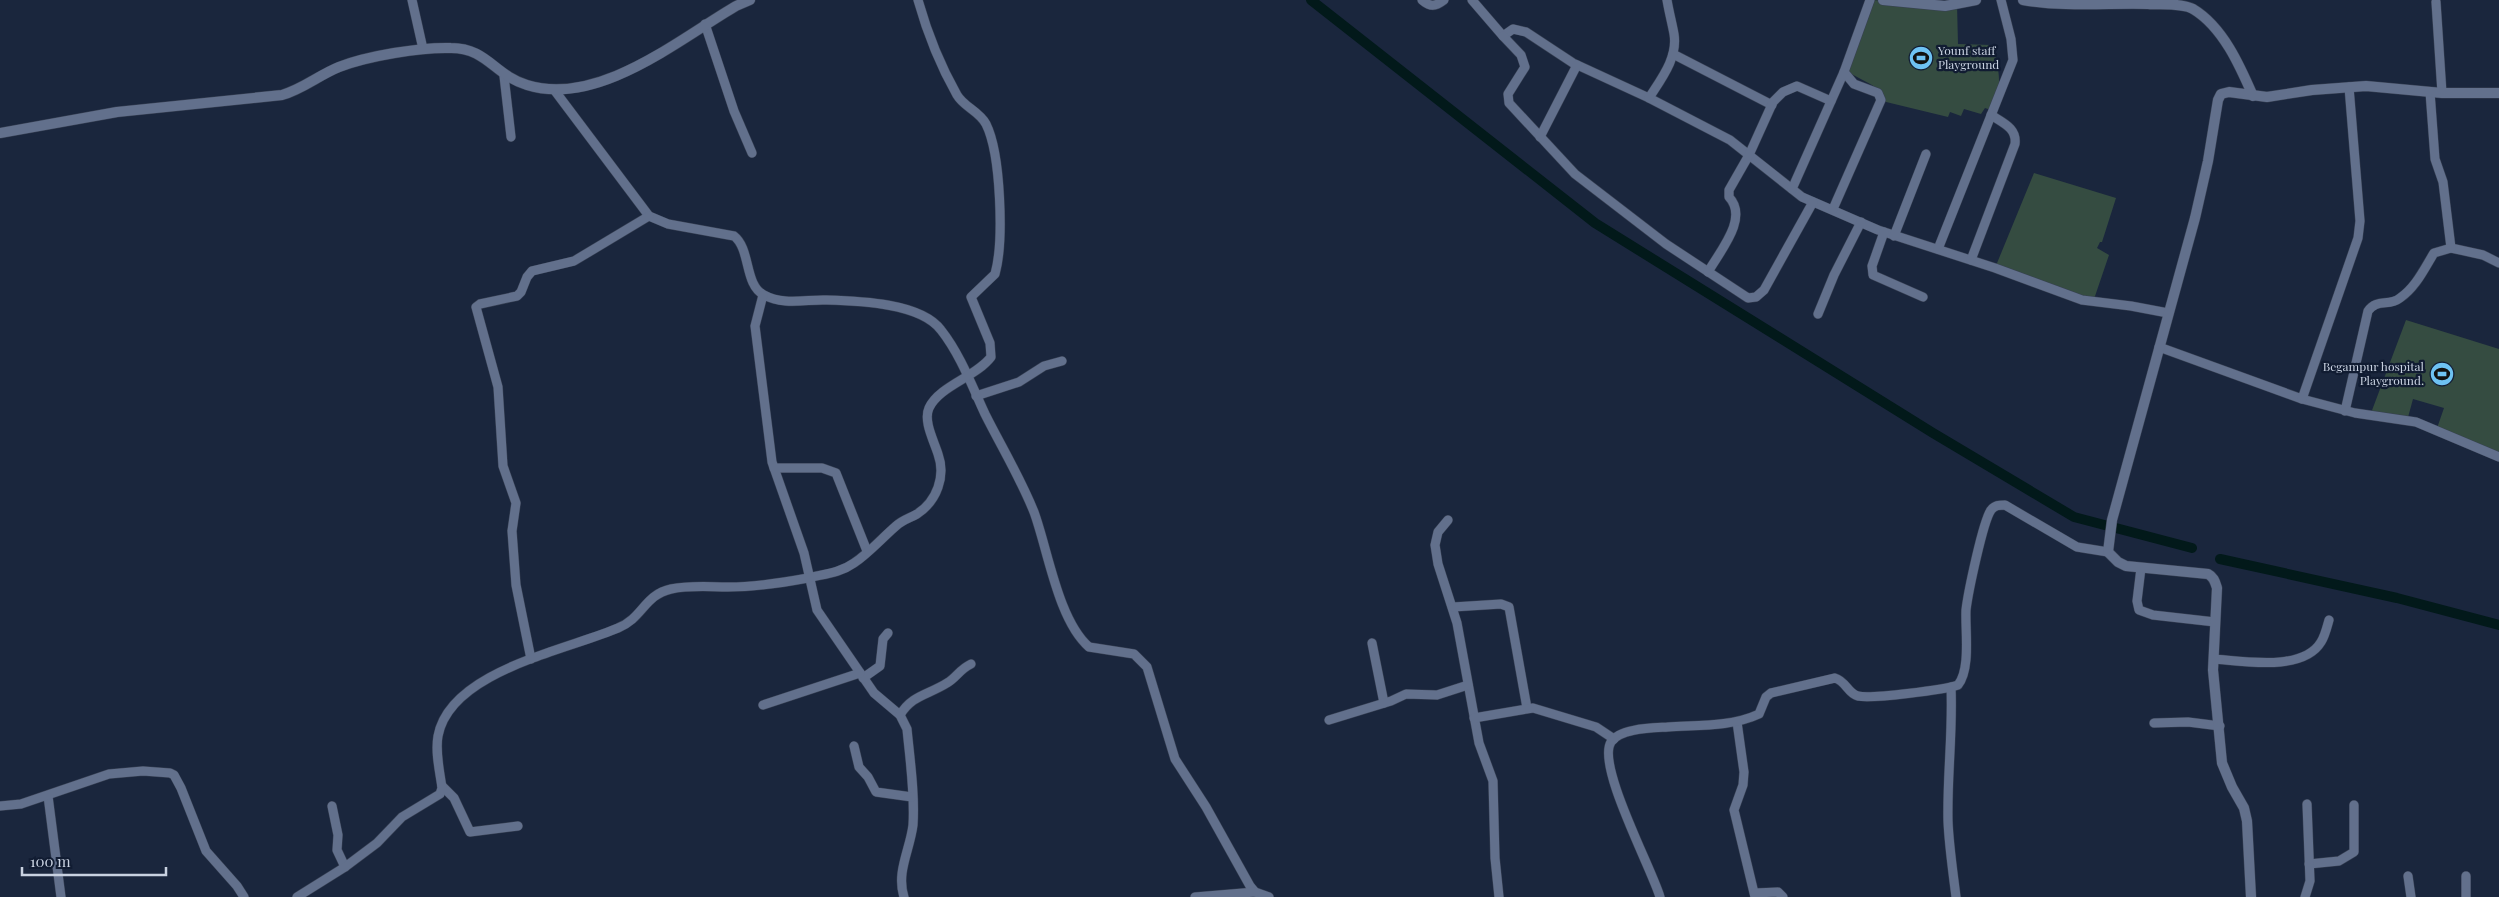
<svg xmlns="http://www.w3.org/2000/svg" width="2499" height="897" viewBox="0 0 2499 897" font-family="'Playfair Display',serif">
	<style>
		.green { fill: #354c41 }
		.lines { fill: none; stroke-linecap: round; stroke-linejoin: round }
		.canal { stroke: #02191a; stroke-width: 10 }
		.minor-casing { stroke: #384154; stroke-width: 10 }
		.tertiary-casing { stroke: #384154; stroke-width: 11 }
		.minor { stroke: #62708c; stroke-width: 9 }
		.tertiary { stroke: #62708c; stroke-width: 10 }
		.labels { text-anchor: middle; stroke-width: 4.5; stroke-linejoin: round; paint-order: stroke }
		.poi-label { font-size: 12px; fill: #c9d2e1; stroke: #111c32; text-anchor: start }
	</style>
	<rect width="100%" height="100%" fill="#1a263d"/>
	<g class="green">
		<path d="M1870 0 1957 4 1958 44 1992 45C1999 67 2004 89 1991 110L1985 108 1981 114 1964 109 1961 116 1950 112 1948 117 1882 101 1881 92 1872 85 1844 70Z"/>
		<polygon points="2034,173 2116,198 2102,242 2100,242 2097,248 2109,255 2093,302 1995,268"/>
		<polygon points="2406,320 2499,349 2499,458 2436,431 2444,408 2413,399 2407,421 2371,413"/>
	</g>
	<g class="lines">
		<g class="canal">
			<polyline points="1311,0 1595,223 1933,433 2074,517 2192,548"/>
			<polyline points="2220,559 2397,598 2499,625"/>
		</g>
		<g class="minor-casing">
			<g id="minor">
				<polyline points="412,0 423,49"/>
				<path d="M1422 0C1430 7 1435 7 1444 0"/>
				<polyline points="1472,0 1503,36 1513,29 1526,32 1573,63 1649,98 1730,140 1802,197 1878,230 1995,268 2082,300 2131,306 2168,313"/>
				<polyline points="2436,2 2442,93"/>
				<polyline points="705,24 734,111 752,153"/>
				<polyline points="1503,36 1521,55 1525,67 1508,94 1509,103 1575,174 1666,244 1748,298 1756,297 1764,290 1813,202"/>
				<polyline points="1673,54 1772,105"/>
				<polyline points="504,76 511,137"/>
				<path d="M555 91 649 216 668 224 734 236C751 249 744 285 764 295 782 305 804 300 823 300 856 301 920 302 941 330 960 354 972 386 985 414 1001 446 1020 477 1034 512 1048 550 1058 620 1089 647L1134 654 1147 667 1175 759 1206 807 1250 886 1255 892 1269 897"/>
				<polyline points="2430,92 2435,159 2443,182 2451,248 2483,255 2499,263"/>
				<path d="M1649 98C1661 79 1678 58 1674 34 1672 23 1669 12 1667 0"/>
				<polyline points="1540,137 1577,65"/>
				<polyline points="1792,189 1844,72"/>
				<polyline points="1833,209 1881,100 1878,93 1854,84 1844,72 1870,0"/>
				<polyline points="1884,232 1872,266 1873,275 1923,297"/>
				<polyline points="1894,236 1926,154"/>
				<polyline points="1938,249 2013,60 2011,39 2001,0"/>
				<path d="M1971 260 2015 144C2017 128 2003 123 1991 115"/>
				<path d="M1708 272C1720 251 1749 218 1729 197V190L1749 155 1773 102 1783 92 1797 86 1831 101"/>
				<path d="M763 295 755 326 772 462 804 553 817 610 874 693 900 715 907 729C910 760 915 794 913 825 910 850 896 872 904 897"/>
				<polyline points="1818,314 1834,275 1861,222"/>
				<polyline points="2159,347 2302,399 2355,413 2416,422 2499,457"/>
				<polyline points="976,396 1019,382 1044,366 1062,361"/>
				<polyline points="2302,399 2358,238 2360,221 2349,87"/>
				<path d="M2345 411 2368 311C2377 298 2389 307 2400 298 2416 287 2424 269 2434 253L2451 248"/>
				<polyline points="774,468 822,468 836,473 867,551"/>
				<polyline points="1448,520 1438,532 1435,545 1438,564 1457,623 1479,743 1493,781 1495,858 1499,897"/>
				<polyline points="2141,568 2137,601 2139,610 2153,615 2215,622"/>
				<polyline points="1453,607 1501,604 1509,607 1527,708"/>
				<polyline points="1372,643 1384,703"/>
				<polyline points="531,659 516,585 512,531 516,503 503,466 498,387 476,307 480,304 517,296 521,292 527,277 532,271 574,261 649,216"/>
				<path d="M2214 659C2243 661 2303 672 2321 642 2325 636 2327 627 2329 620"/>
				<polyline points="863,678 880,666 883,639 888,633"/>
				<path d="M1951 687C1953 733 1947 775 1948 821 1949 846 1953 872 1956 897"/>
				<polyline points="763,705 860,673"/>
				<path d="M900 715C912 695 928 695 947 683 956 678 960 669 971 664"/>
				<polyline points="1474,718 1533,708 1596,727 1614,739"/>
				<polyline points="1329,720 1391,701 1406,694 1437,695 1468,685"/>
				<polyline points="1737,722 1744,772 1743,785 1734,810 1755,897"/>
				<polyline points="2154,723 2188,722 2220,726"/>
				<polyline points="854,746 859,767 868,777 876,792 912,797"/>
				<polyline points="442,786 454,798 470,832 518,826"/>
				<polyline points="48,796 61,897"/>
				<polyline points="0,806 21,804 109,774 143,771 170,773 174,775 181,788 206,851 237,886 244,897"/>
				<polyline points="332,806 338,835 337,850 345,867"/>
				<polyline points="2309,864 2339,861 2354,852 2354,805"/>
				<polyline points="2408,876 2411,897"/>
				<polyline points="2466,876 2466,897"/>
				<polyline points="1755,893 1778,892 1783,897"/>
				<path d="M297 897 345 867 377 843 402 817 440 794 442 788C440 772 435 753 438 736 450 671 567 650 618 628 643 618 644 595 671 589 690 585 709 587 728 587 756 587 781 583 808 578 824 574 840 573 854 563 869 553 882 538 896 526 902 520 910 518 917 514 937 501 946 476 938 454 934 441 923 421 929 408 939 386 976 377 991 357L990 343 971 297 995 274C1004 242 1001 154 986 124 979 111 964 107 957 95 940 65 927 32 918 0"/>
				<polyline points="1195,897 1255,892"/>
				<path d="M1660 897C1652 869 1596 765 1611 742 1620 728 1653 728 1668 727 1698 725 1731 727 1759 714L1766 697 1771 693 1835 678C1846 681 1848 694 1858 696 1871 699 1944 690 1958 685 1971 669 1965 630 1966 610 1968 593 1983 521 1991 510 1995 505 1999 505 2005 505L2077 547 2108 552"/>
				<polyline points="2305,897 2310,881 2307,804"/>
			</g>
		</g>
		<g class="tertiary-casing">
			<g id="tertiary">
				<polyline points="1883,0 1945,6 1976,0"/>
				<path d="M2023 0C2064 7 2107 3 2148 4 2162 5 2182 3 2193 9 2223 27 2240 66 2253 96"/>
				<path d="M0 133 117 112 282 95C303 89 319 75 339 67 367 56 421 47 451 48 487 48 494 75 527 85 598 107 678 40 736 6L750 0"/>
				<path d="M2251 897 2247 821 2244 808 2232 787 2222 763 2213 670 2217 588C2215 582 2214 577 2208 574L2126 566 2118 562 2108 552 2112 520 2195 218 2208 161 2218 100 2221 94 2229 92 2267 97 2312 90 2366 86 2442 93H2499"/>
			</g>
		</g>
		<use href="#minor" class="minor"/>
		<use href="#tertiary" class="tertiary"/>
	</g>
	<defs>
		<g id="stadium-disc" transform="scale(1.25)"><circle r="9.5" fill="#6ec2f3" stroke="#111c32"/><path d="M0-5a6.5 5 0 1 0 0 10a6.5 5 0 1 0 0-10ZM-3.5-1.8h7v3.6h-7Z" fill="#111"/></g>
	</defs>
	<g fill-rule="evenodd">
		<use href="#stadium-disc" x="1921" y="58"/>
		<use href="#stadium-disc" x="2442" y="374"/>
	</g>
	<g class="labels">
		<g class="poi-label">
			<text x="1938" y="55">Younf staff<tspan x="1938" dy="14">Playground</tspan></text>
			<text x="2424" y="371" text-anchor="end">Begampur hospital<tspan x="2424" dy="14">Playground.</tspan></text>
		</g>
	</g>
	<path d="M22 867v8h144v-8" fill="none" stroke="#c9d2e1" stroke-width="2.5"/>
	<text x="30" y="867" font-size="15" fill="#c9d2e1" stroke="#111c32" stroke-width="4" paint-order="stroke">100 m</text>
</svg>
